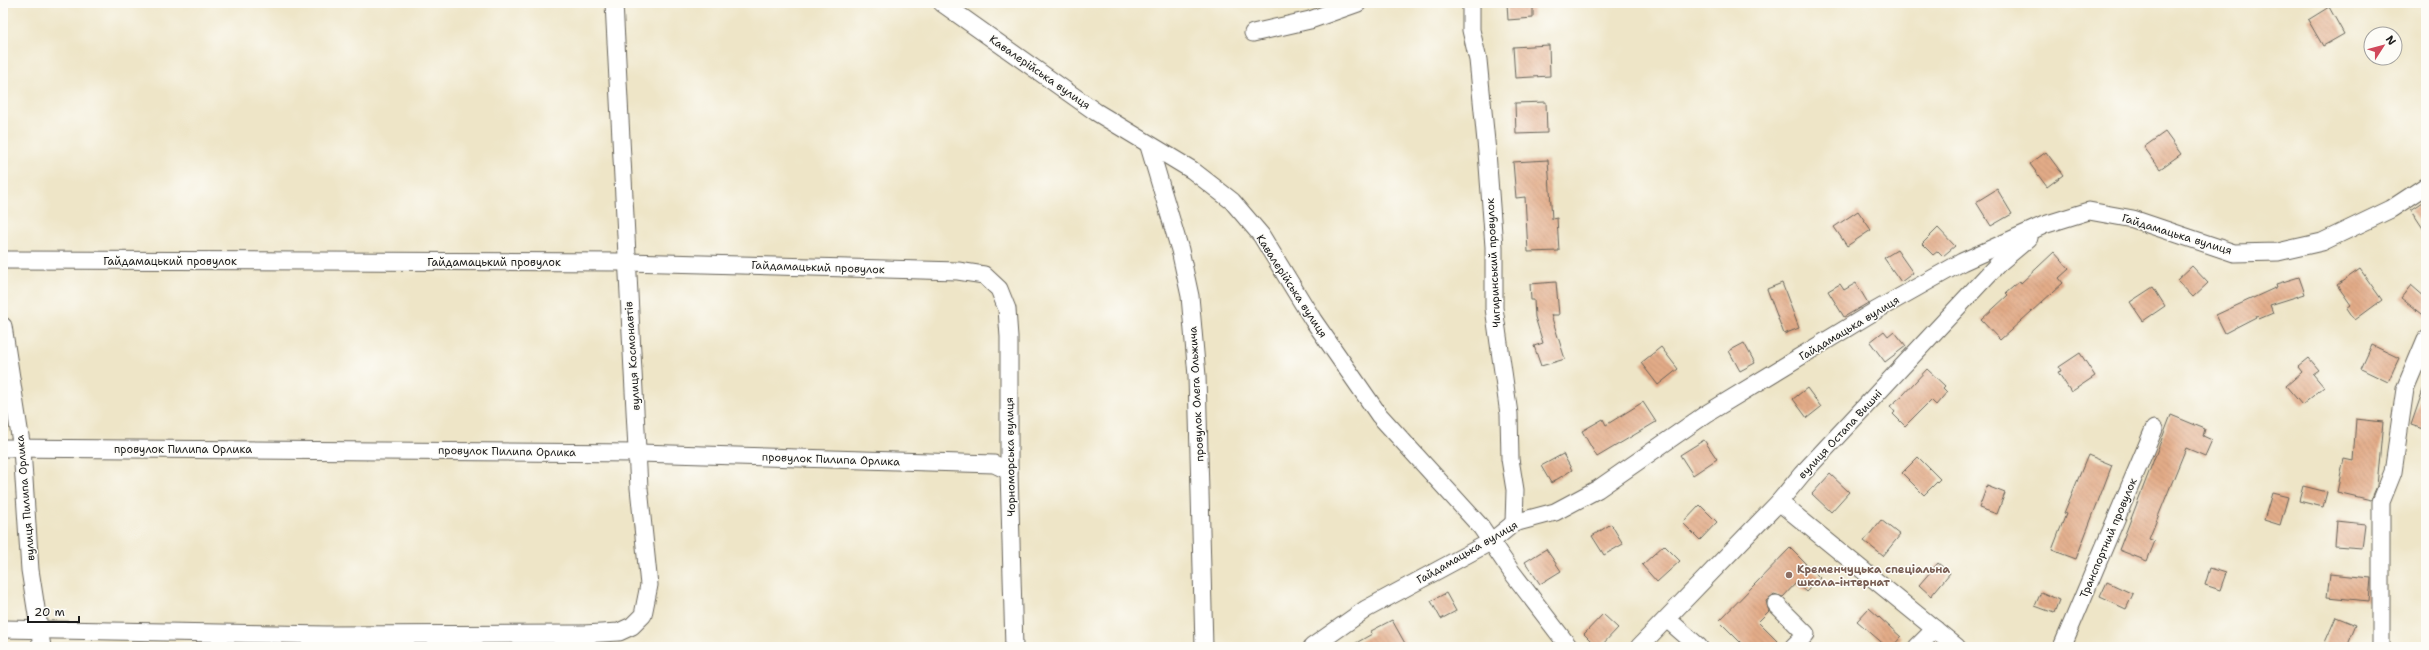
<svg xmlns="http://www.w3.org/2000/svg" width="2429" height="650" viewBox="0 0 2429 650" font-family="'Shantell Sans',sans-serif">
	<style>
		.building { fill: url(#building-back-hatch) }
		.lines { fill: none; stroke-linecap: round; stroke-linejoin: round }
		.minor-casing { stroke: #666258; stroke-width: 19 }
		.minor { stroke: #fff; stroke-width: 17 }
		.education-dot { fill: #8d6e63; stroke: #fdfcf7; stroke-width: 1.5 }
		.labels { text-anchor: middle; stroke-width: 3; stroke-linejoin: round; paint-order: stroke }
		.street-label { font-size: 11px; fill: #1c1c1c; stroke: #fdfcf7 }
		.education-label { font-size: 11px; font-weight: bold; fill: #785e54; stroke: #fdfcf7; text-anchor: start }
	</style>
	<defs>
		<pattern id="building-back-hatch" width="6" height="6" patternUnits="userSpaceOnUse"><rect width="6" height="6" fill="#e2ab87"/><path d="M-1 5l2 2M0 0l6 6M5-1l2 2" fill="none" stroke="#c19374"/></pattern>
	</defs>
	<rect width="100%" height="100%" fill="#fdfcf7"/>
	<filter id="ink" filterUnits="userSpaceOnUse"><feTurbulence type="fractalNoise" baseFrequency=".025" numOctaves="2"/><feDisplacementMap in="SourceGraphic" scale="8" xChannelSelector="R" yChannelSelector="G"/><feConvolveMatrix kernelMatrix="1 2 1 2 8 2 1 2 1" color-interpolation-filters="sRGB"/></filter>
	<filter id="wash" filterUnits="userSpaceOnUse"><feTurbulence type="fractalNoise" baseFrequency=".012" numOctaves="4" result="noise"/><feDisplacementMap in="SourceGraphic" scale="16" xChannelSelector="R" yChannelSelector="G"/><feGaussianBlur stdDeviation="0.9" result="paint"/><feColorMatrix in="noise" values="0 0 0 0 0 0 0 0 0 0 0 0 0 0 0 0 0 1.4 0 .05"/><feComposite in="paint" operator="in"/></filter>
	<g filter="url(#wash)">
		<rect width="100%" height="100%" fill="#eee5c7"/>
		<g id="blocks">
			<g class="building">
				<polygon points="1507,3 1533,3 1533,18 1508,20"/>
				<polygon points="2329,7 2344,34 2323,46 2308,20"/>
				<polygon points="1549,45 1550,76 1515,78 1513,47"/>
				<polygon points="1546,102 1547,133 1516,134 1515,103"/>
				<polygon points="2165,132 2181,154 2160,169 2144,147"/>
				<polygon points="2046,152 2063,175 2047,187 2030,164"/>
				<polygon points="1548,160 1552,219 1557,218 1559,251 1528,252 1525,197 1516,198 1513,162"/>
				<polygon points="1997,189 2012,214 1991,226 1976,202"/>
				<polygon points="2426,200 2426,233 2411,210"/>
				<polygon points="1858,211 1871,230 1847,246 1834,227"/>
				<polygon points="1938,228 1955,246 1943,256 1938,251 1933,255 1922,244"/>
				<polygon points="1897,250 1913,273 1901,282 1884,258"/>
				<polygon points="2054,252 2069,269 2059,278 2063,283 2000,340 1981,320 2008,295 2006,293 2020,281 2021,283"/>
				<polygon points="2192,266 2208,283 2193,297 2177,280"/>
				<polygon points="2360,269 2382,300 2355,320 2347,308 2351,305 2337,285"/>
				<polygon points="2299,277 2305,294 2270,305 2273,313 2259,319 2258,316 2225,333 2216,315 2277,287 2276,284"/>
				<polygon points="1556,282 1559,315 1551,315 1565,359 1541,366 1534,346 1543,343 1535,317 1534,300 1531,300 1530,284"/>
				<polygon points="1782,283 1799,328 1784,334 1767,289"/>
				<polygon points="1856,283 1868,303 1844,317 1828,291 1840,284 1844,290"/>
				<polygon points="2411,285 2426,298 2426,318 2401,298"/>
				<polygon points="2153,287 2165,306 2143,321 2130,302"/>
				<polygon points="1884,331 1888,336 1894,331 1906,346 1885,362 1870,342"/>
				<polygon points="1744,343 1755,363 1740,371 1729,351"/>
				<polygon points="2372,345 2399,358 2388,382 2361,369"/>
				<polygon points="1661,347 1678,369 1658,385 1641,363"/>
				<polygon points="2080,353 2095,376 2071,392 2058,372 2061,371 2059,367"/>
				<polygon points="2309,358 2319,370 2313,374 2324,387 2302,405 2286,386 2302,372 2298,367"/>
				<polygon points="1927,369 1945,386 1943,388 1947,392 1936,405 1931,400 1905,426 1893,414 1895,412 1890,406 1903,395"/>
				<polygon points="2424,387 2426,388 2426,430 2411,425"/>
				<polygon points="1807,388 1821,407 1807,418 1793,399"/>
				<polygon points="1643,402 1656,422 1597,457 1582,431 1603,419 1606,425"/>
				<polygon points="2171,415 2205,429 2203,436 2212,440 2205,456 2186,448 2149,539 2155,541 2147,561 2119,550"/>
				<polygon points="2356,419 2383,422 2377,486 2371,500 2337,492 2344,459 2353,461"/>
				<polygon points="1704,440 1717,459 1693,475 1680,455"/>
				<polygon points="1563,454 1572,470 1551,483 1541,466"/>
				<polygon points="2088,455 2112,465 2076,559 2052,550 2066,514 2064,513"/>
				<polygon points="1918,457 1940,479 1924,495 1902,473"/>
				<polygon points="1830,474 1849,492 1831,512 1812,494"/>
				<polygon points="1987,486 2005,493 1997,514 1979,508"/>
				<polygon points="2303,486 2327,492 2323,507 2299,501"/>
				<polygon points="2272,493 2288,497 2280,525 2264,520"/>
				<polygon points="1700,505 1717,522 1700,540 1683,523"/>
				<polygon points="1881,520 1900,535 1883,556 1864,541"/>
				<polygon points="2337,521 2365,524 2362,548 2335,546"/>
				<polygon points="1611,524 1623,544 1604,555 1592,536"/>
				<polygon points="1664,545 1680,561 1657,582 1642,565"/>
				<polygon points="1790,548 1820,578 1806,592 1796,583 1783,597 1774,594 1766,601 1769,611 1758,622 1783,647 1745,647 1719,621"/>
				<polygon points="1546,549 1561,571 1540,584 1525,562"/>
				<polygon points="1938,563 1950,573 1931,596 1919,585"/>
				<polygon points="2210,568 2226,573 2220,590 2205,585"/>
				<polygon points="2330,574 2371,578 2369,601 2327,597"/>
				<polygon points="2107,582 2133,594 2126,609 2100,597"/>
				<polygon points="2041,592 2059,600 2054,613 2035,606"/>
				<polygon points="1446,593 1456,611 1441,619 1431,601"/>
				<polygon points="1869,608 1901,637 1892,647 1887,647 1857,621"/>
				<polygon points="1603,614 1618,628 1600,647 1597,647 1584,634"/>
				<polygon points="2336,617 2356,625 2347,647 2323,647"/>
				<polygon points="1392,620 1407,647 1349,647 1372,634 1371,631"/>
			</g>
		</g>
	</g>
	<g filter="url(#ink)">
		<use href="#blocks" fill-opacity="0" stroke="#666258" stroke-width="1"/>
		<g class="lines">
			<g class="minor-casing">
				<g id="minor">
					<polyline points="942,3 1096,112 1192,170 1232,201 1261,235 1313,320 1379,415 1481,527 1511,571 1569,647"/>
					<polyline points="1471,3 1471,30 1478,60 1487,152 1494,247 1494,308 1509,414 1510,459 1515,490 1514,523"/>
					<polyline points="1253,33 1310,20 1358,3"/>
					<polyline points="1149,146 1180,250 1190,296 1197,376 1204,647"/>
					<polyline points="3,260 627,262 958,271 984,275 999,289 1007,309 1009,337 1009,471 1014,647"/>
					<polyline points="3,326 22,449 30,570 42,647"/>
					<polyline points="3,448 639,453 994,464 1009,471"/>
					<polyline points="1779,502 1957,647"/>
					<polyline points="1776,604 1806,634 1793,647"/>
					<polyline points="1667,619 1699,647"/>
					<polyline points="3,629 326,635 581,634"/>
					<polyline points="561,647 584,634 619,632 632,626 643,615 649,585 639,488 614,3"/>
					<polyline points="1312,647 1366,609 1492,541 1514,523 1555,512 1598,489 1706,414 1875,311 1962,262 2044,225 2089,211 2133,219 2234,253 2278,252 2322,242 2391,209 2426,186"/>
					<polyline points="1639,647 1779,502 1802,474 1998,264 2029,238"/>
					<polyline points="1917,647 1935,629"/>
					<polyline points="2062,647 2154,429"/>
					<polyline points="2381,647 2381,502 2393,472 2405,389 2426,339"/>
				</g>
			</g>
			<use href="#minor" class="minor"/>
		</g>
	</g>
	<circle class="education-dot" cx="1789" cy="575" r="4"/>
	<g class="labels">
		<g class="street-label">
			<text transform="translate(1040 72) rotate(35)" y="4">Кавалерійська вулиця</text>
			<text transform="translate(2177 234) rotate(17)" y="4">Гайдамацька вулиця</text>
			<text x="170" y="265">Гайдамацький провулок</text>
			<text x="494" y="266">Гайдамацький провулок</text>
			<text transform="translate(1493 263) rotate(-93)" y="4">Чигиринський провулок</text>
			<text transform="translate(818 267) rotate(2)" y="4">Гайдамацький провулок</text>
			<text transform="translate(1292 286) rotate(57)" y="4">Кавалерійська вулиця</text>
			<text transform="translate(1849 328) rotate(-31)" y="4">Гайдамацька вулиця</text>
			<text transform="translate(632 356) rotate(-94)" y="4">вулиця Космонавтів</text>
			<text transform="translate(1196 394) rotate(-93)" y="4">провулок Олега Ольжича</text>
			<text transform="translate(1840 434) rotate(-47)" y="4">вулиця Остапа Вишні</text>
			<text x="183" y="453">провулок Пилипа Орлика</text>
			<text transform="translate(507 451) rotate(1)" y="4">провулок Пилипа Орлика</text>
			<text transform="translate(1010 457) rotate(-91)" y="4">Чорноморська вулиця</text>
			<text transform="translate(831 459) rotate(2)" y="4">провулок Пилипа Орлика</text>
			<text transform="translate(25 498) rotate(-95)" y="4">вулиця Пилипа Орлика</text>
			<text transform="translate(2108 538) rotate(-67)" y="4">Транспортний провулок</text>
			<text transform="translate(1467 552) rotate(-30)" y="4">Гайдамацька вулиця</text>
		</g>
		<g class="education-label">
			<text x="1797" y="573">Кременчуцька спеціальна<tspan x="1797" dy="13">школа-інтернат</tspan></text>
		</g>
	</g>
	<rect width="2429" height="650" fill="none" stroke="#fdfcf7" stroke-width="16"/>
	<g transform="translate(2383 46) rotate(54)"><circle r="19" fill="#fdfcf7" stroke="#a3a29f"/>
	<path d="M0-3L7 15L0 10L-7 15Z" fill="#d1495b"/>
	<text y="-6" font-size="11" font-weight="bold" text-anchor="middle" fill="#1c1c1c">N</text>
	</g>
	<path d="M28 616v6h51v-6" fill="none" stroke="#1c1c1c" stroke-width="2"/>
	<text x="34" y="616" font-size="12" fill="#1c1c1c" stroke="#fdfcf7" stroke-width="3" paint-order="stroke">20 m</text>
</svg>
